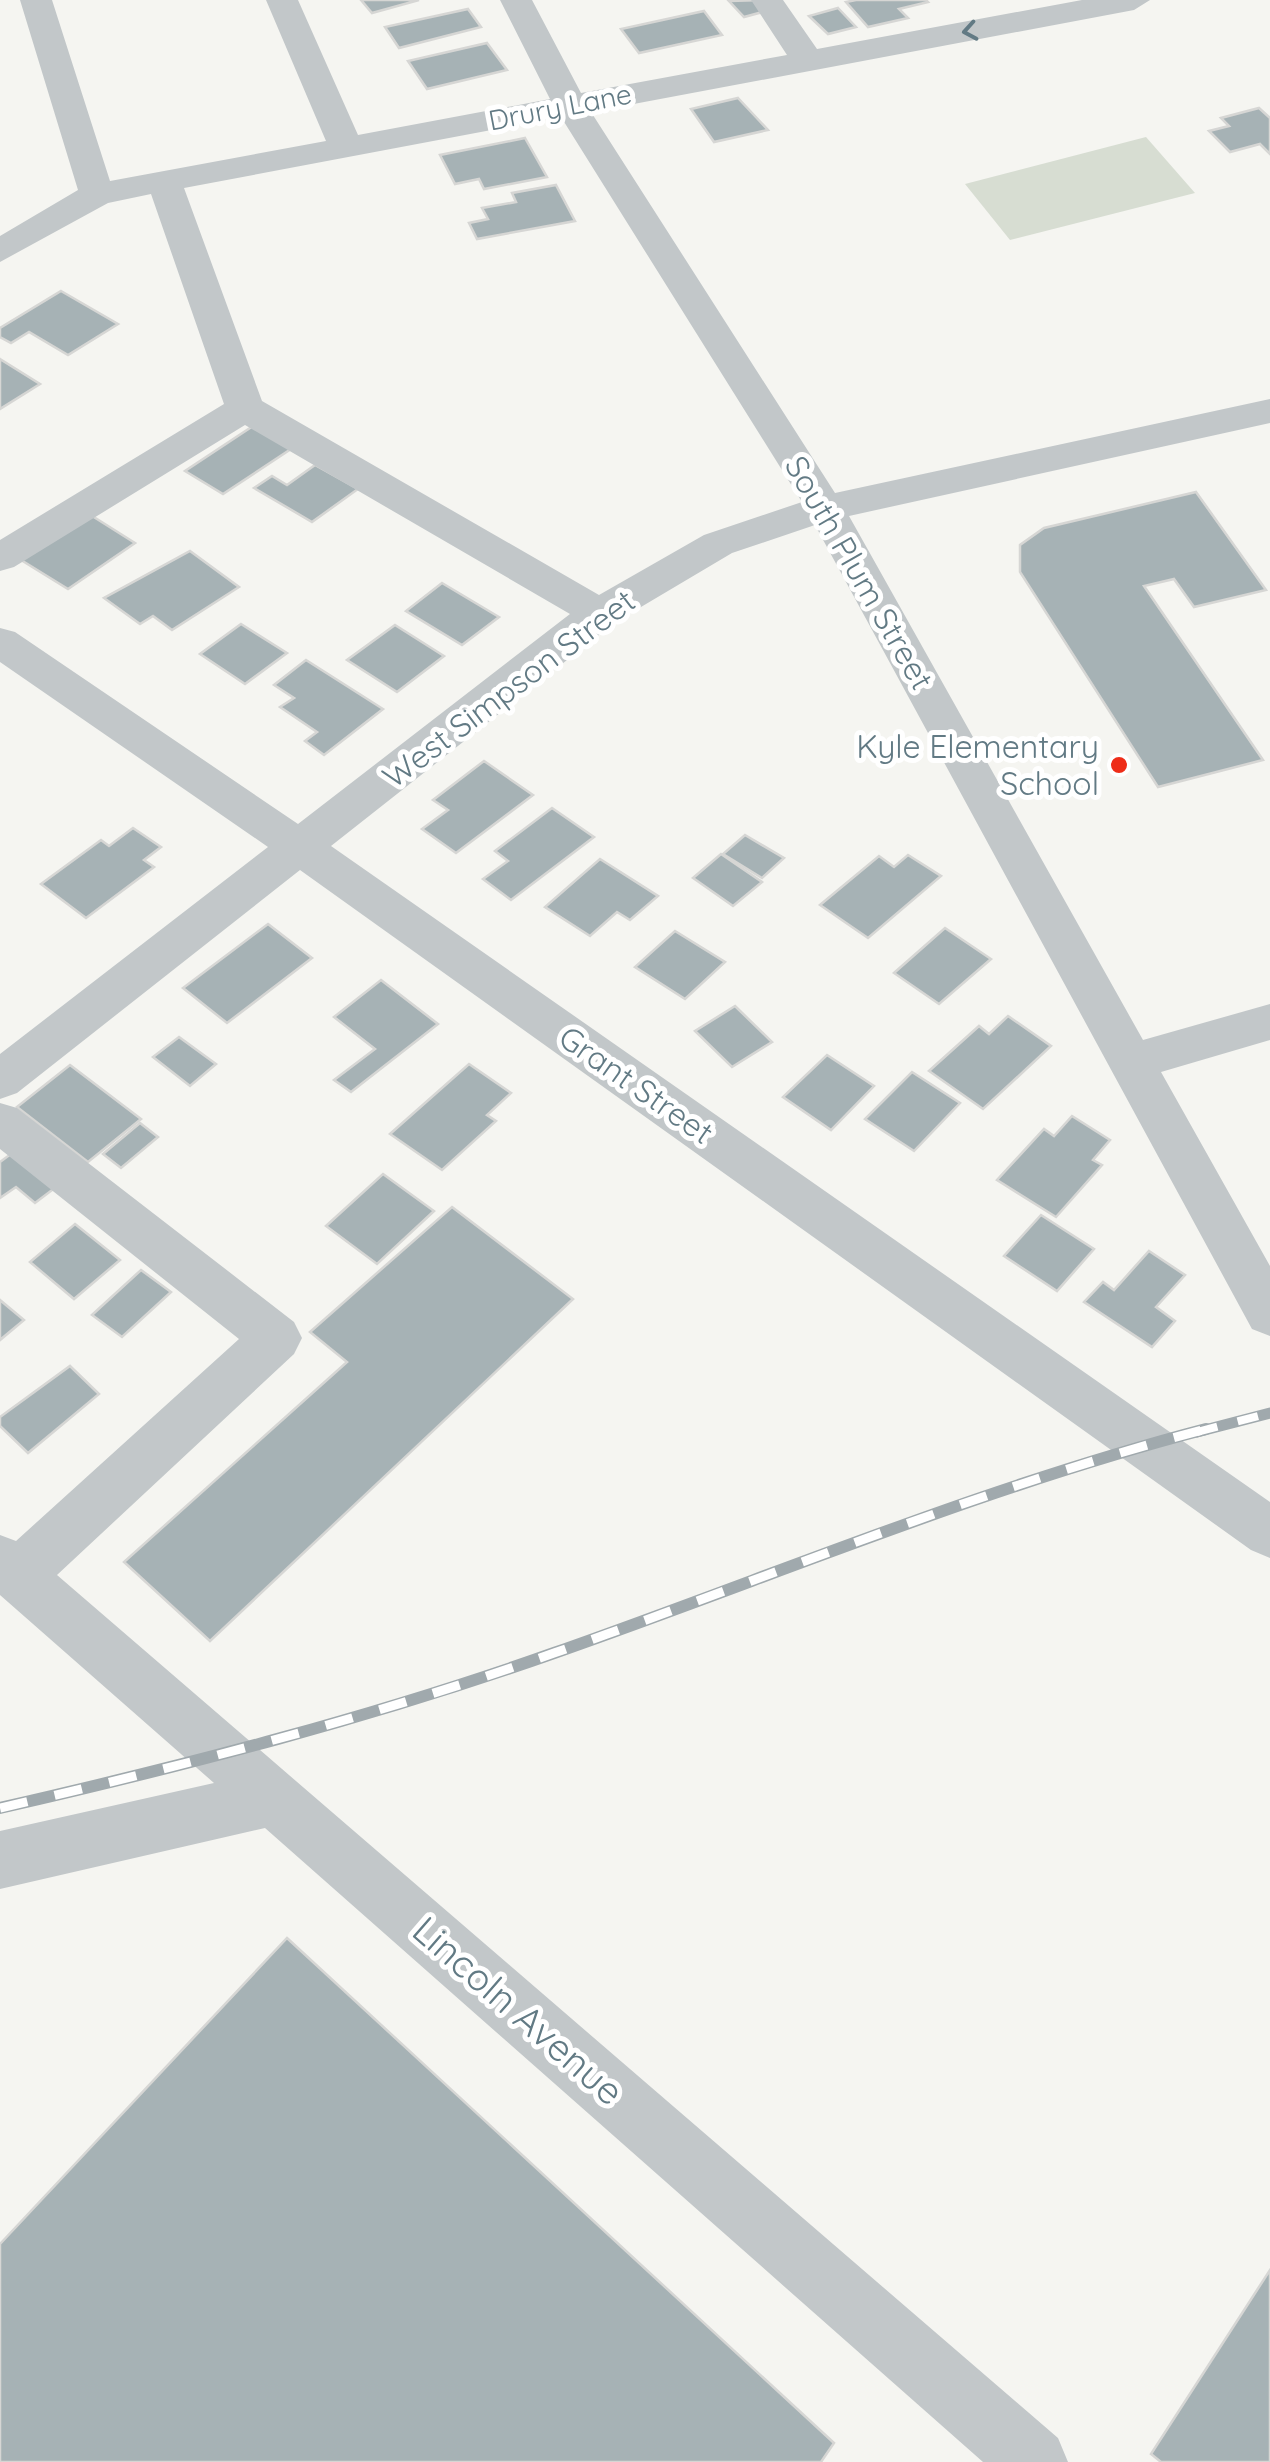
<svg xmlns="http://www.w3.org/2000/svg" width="1270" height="2462" viewBox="0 0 1270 2462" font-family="Quicksand,sans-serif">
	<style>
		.green { fill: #d7ddd2 }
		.building { fill: #a6b2b5; stroke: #d6d6d4; stroke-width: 2.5 }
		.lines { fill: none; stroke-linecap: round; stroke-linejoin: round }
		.minor { fill: #c2c7c9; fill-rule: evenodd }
		.rail-far1-casing { stroke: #a0a9ad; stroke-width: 11 }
		.rail-casing { stroke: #a0a9ad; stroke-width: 12 }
		.rail-far1 { stroke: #fff; stroke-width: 8; stroke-dasharray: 21; stroke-linecap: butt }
		.rail { stroke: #fff; stroke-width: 9; stroke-dasharray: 28; stroke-linecap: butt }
		.oneway { stroke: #627a84 }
		.poi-dot { fill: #ee2d18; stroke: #fff; stroke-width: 4 }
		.labels { text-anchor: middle; stroke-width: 10; stroke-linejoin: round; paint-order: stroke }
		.far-street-label { font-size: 28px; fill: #627a84; stroke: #fff }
		.street-label { font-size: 32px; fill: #627a84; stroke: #fff }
		.poi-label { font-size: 32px; fill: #627a84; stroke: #fff; text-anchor: end }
		.near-street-label { font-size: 38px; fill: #627a84; stroke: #fff }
	</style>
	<rect width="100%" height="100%" fill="#f5f5f1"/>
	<polygon class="green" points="1146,137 1195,193 1010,240 965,184"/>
	<g class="building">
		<polygon points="361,0 419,0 372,13"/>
		<polygon points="765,0 774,9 744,17 729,1"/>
		<polygon points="856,0 926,0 928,2 899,9 908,18 868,27 846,2"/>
		<polygon points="838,8 856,27 828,34 809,16"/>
		<polygon points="468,9 481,27 399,48 385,27"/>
		<polygon points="704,11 722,35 639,53 621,29"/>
		<polygon points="487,43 507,70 427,89 408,61"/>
		<polygon points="738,98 768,130 714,142 691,109"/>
		<polygon points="1259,108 1270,118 1270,154 1260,144 1230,152 1209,131 1229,126 1221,118"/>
		<polygon points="525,138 547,177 484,189 479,179 455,184 440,155"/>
		<polygon points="556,185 575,221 477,239 469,223 488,219 482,208 516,202 512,193"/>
		<polygon points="61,291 118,324 68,355 29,332 11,343 0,337 0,328"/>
		<polygon points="0,359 40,384 0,409"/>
		<polygon points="259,422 297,445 223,494 185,471"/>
		<polygon points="315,465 358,489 312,522 254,488 272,476 287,485"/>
		<polygon points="1196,492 1266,590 1194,607 1174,579 1144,586 1263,760 1158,787 1020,572 1020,545 1044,528"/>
		<polygon points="89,514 135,543 68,589 21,560"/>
		<polygon points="190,551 239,587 172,630 153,616 140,624 104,598"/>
		<polygon points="442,583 499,617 462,645 406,611"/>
		<polygon points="241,624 287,653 245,684 200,654"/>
		<polygon points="395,625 444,656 397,692 347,660"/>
		<polygon points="306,660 383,709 324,755 305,741 317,732 280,707 294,698 274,685"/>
		<polygon points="484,761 533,795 456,853 422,829 448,810 433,800"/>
		<polygon points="552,808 594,837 511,900 483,879 508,861 495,851"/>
		<polygon points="133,828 161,847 144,860 154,867 86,918 41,884 101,840 109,846"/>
		<polygon points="745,835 784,858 762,878 723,854"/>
		<polygon points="721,854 762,882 733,906 693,878"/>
		<polygon points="908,855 941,876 868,938 820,905 879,856 894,867"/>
		<polygon points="600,859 658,896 630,920 617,912 590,936 545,907"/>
		<polygon points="268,924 312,958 227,1023 183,988"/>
		<polygon points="945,928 991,959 939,1004 894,973"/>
		<polygon points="675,931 725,962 685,999 635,967"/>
		<polygon points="381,980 438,1024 351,1092 334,1080 375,1049 334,1017"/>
		<polygon points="735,1006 772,1042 732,1067 695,1031"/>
		<polygon points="1008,1016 1051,1046 983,1109 929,1071 979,1026 989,1034"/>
		<polygon points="179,1037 216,1064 190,1086 153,1057"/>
		<polygon points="827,1055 874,1086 831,1130 783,1097"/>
		<polygon points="469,1064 511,1093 487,1115 496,1121 442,1170 390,1134"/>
		<polygon points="70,1065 141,1119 88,1162 17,1107"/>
		<polygon points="912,1072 960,1103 914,1151 865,1119"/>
		<polygon points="1072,1116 1110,1140 1093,1160 1102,1165 1056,1217 997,1180 1044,1129 1054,1136"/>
		<polygon points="140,1123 158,1137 121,1168 103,1154"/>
		<polygon points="27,1142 68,1178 35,1203 16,1187 0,1198 0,1162"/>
		<polygon points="383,1174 434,1211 377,1264 326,1226"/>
		<polygon points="452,1207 573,1299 210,1641 124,1562 347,1362 310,1332"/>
		<polygon points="1041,1215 1094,1249 1057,1291 1004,1256"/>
		<polygon points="75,1224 120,1260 74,1299 30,1262"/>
		<polygon points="1149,1251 1185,1275 1156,1307 1175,1321 1152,1347 1084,1302 1103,1282 1114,1290"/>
		<polygon points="141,1270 171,1292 122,1337 92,1315"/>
		<polygon points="0,1300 24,1320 0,1340"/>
		<polygon points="70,1366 99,1394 28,1453 0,1426 0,1417"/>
		<polygon points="287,1938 834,2443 821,2462 0,2462 0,2244"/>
		<polygon points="1270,2270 1270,2462 1161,2462 1151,2454"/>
	</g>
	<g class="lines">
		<g class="minor">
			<path d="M20 0H52L110 181 326 141 266 0H298L358 135 550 99 500 0H532L581 93 787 55 751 0H783L817 49 1082 0H1150L1134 10 591 112 835 493 1270 399V423L849 516 1143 1040 1270 1004V1040L1161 1072 1270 1266V1336L1252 1329 815 525 732 553 614 623 331 846 1270 1502V1558L1251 1550 300 870 17 1093 0 1099V1054L268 847 0 662V628L15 632 298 824 570 614 245 425 14 567 0 571V540L224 404 151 194 108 203 0 262V236L78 190ZM561 117 802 502 704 535 599 595 262 401 184 188Z"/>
			<polygon points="0,1103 17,1108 294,1322 302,1338 294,1354 57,1575 1058,2438 1068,2462 983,2462 265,1828 0,1889 0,1831 214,1783 0,1595 0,1535 16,1541 239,1339 0,1149"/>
		</g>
		<g class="rail-far1-casing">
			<polyline id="rail-far1" points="1197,1432 1270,1413"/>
		</g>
		<g class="rail-casing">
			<path id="rail" d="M0 1808C188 1765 373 1717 554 1653 771 1577 983 1487 1206 1429"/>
		</g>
		<use href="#rail-far1" class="rail-far1"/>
		<use href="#rail" class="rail"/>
	</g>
	<defs><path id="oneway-chevron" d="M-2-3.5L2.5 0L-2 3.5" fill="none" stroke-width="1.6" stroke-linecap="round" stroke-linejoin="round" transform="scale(2.5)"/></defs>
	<use class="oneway" href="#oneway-chevron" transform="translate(970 31) rotate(170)"/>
	<circle class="poi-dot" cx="1119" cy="765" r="10"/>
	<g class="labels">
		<g class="far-street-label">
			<text transform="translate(560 107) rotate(-11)" y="10">Drury Lane</text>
		</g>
		<g class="street-label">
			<text transform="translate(859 573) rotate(60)" y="11">South Plum Street</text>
			<text transform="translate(509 689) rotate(-37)" y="11">West Simpson Street</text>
			<text transform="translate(636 1085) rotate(35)" y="11">Grant Street</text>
		</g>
		<g class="poi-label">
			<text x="1099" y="758">Kyle Elementary<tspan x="1099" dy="37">School</tspan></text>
		</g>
		<g class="near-street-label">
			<text transform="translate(518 2011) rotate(41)" y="13">Lincoln Avenue</text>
		</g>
	</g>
</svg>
